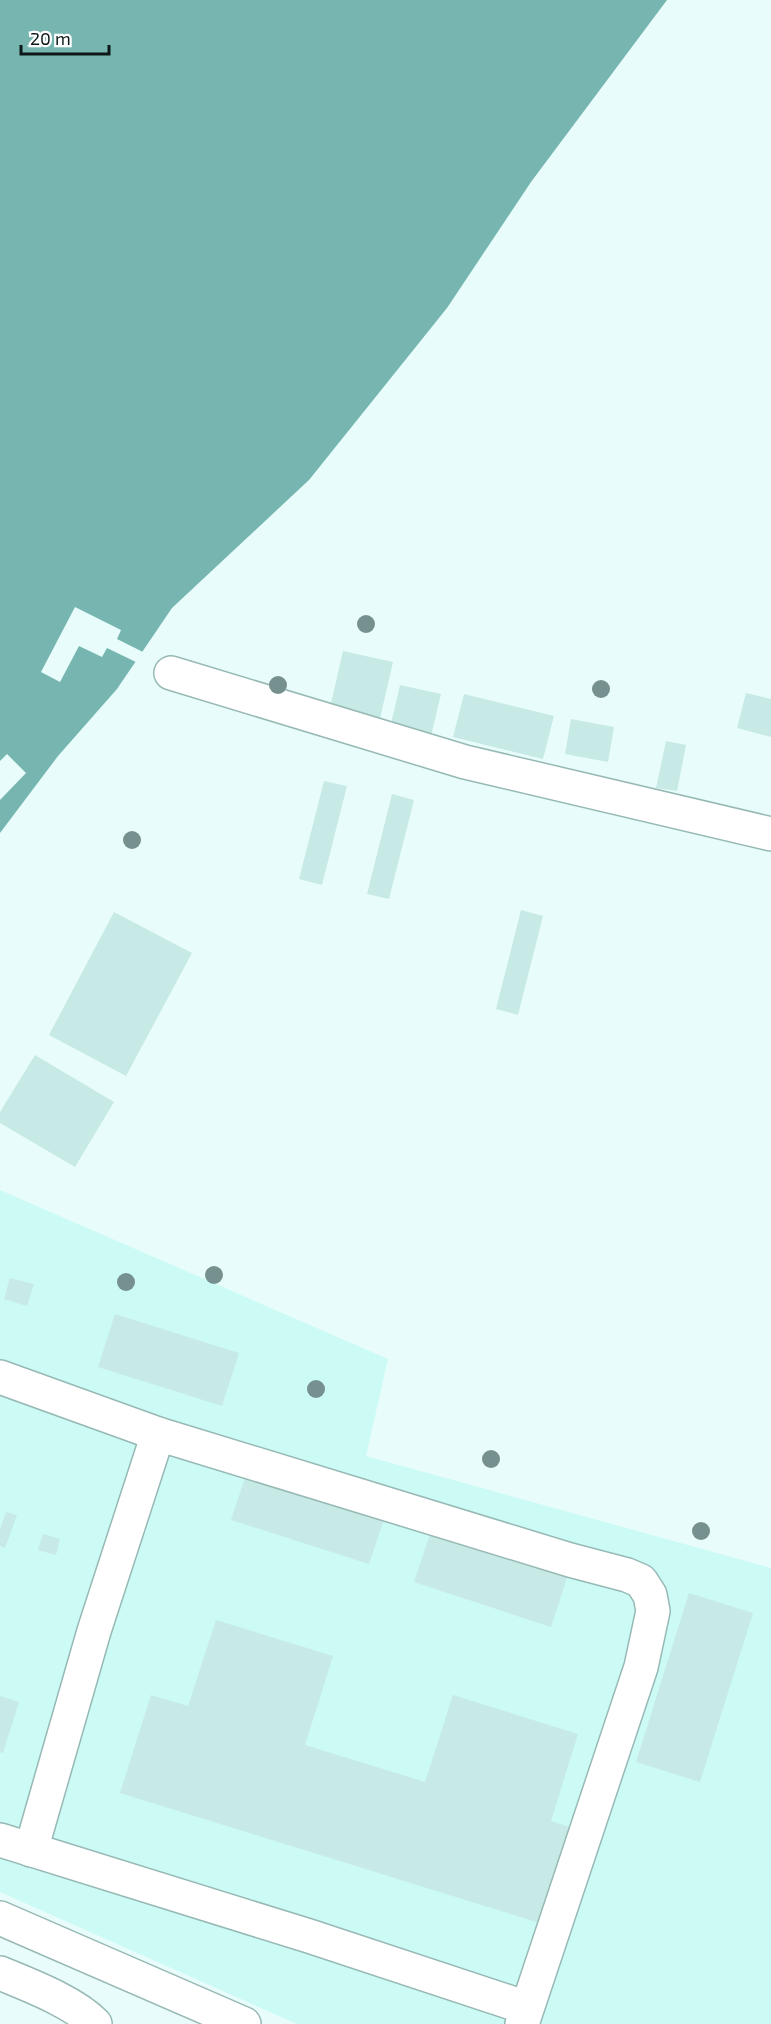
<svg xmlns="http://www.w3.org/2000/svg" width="771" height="2024" viewBox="0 0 771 2024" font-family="'Exo 2',sans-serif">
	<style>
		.built { fill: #ccfaf5 }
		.water { fill: #77b6b0 }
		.pier { fill: #e8fdfb }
		.building { fill: #c7eae6 }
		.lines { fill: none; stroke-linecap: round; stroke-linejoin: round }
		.minor-casing { stroke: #97b9b5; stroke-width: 36 }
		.minor { stroke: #fff; stroke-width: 33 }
		.tree { fill: #75908e }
	</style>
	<rect width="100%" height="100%" fill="#e8fdfb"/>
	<polygon class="built" points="0,1190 388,1359 366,1456 771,1568 771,2024 297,2024 0,1892"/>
	<polygon class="water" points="0,0 667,0 531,182 447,308 309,480 172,608 117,689 58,756 0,833"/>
	<g class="pier">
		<polygon points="75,607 121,630 117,639 145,653 138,663 107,648 102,657 79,646 60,682 41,672"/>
		<polygon points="7,754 26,773 0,800 0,761"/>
	</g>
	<g class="building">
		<polygon points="343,651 393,662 379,723 329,712"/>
		<polygon points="400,685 441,694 431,736 390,728"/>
		<polygon points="746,693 771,699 771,737 737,728"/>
		<polygon points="464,694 554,716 543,759 453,737"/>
		<polygon points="571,719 614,727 608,762 565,754"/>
		<polygon points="666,741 686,745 677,791 656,788"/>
		<polygon points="324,781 347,786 322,885 299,879"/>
		<polygon points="392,794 414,800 389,899 367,894"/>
		<polygon points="521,910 543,916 518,1015 496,1009"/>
		<polygon points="114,912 192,953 126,1076 49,1035"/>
		<polygon points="35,1055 114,1102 75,1167 0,1123 0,1112"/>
		<polygon points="10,1278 34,1284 27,1306 4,1299"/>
		<polygon points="115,1314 239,1353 222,1406 98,1367"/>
		<polygon points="249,1466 387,1510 369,1564 231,1520"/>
		<polygon points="6,1512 17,1515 5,1548 0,1546 0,1529"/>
		<polygon points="432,1528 569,1572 551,1627 414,1582"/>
		<polygon points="43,1534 60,1539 56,1555 38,1550"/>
		<polygon points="689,1593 753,1613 700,1782 636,1762"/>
		<polygon points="216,1620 333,1656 305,1745 425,1782 453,1695 578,1734 551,1821 573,1828 543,1924 120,1793 151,1695 188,1706"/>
		<polygon points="0,1696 19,1702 3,1753 0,1752"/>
	</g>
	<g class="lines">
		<g class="minor-casing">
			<g id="minor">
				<polyline points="171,673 465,762 771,834"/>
				<polyline points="0,1377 158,1434 570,1560 627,1575 641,1581 650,1595 653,1611 641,1667 522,2024"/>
				<polyline points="0,1840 309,1936 527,2008"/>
				<polyline points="31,1850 94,1631 158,1434"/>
				<polyline points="0,1918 244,2024"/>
				<path d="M0 1973C29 1985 74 2002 95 2024"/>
			</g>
		</g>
		<use href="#minor" class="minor"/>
	</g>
	<g class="tree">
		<circle cx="366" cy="624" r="9"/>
		<circle cx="278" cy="685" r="9"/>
		<circle cx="601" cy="689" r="9"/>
		<circle cx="132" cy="840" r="9"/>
		<circle cx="214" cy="1275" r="9"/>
		<circle cx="126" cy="1282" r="9"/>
		<circle cx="316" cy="1389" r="9"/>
		<circle cx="491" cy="1459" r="9"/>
		<circle cx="701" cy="1531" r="9"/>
	</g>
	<path d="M21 45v9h88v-9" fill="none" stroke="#0c1918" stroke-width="3"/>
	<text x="30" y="45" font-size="18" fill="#0c1918" stroke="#ffffff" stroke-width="4.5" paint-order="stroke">20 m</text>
</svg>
